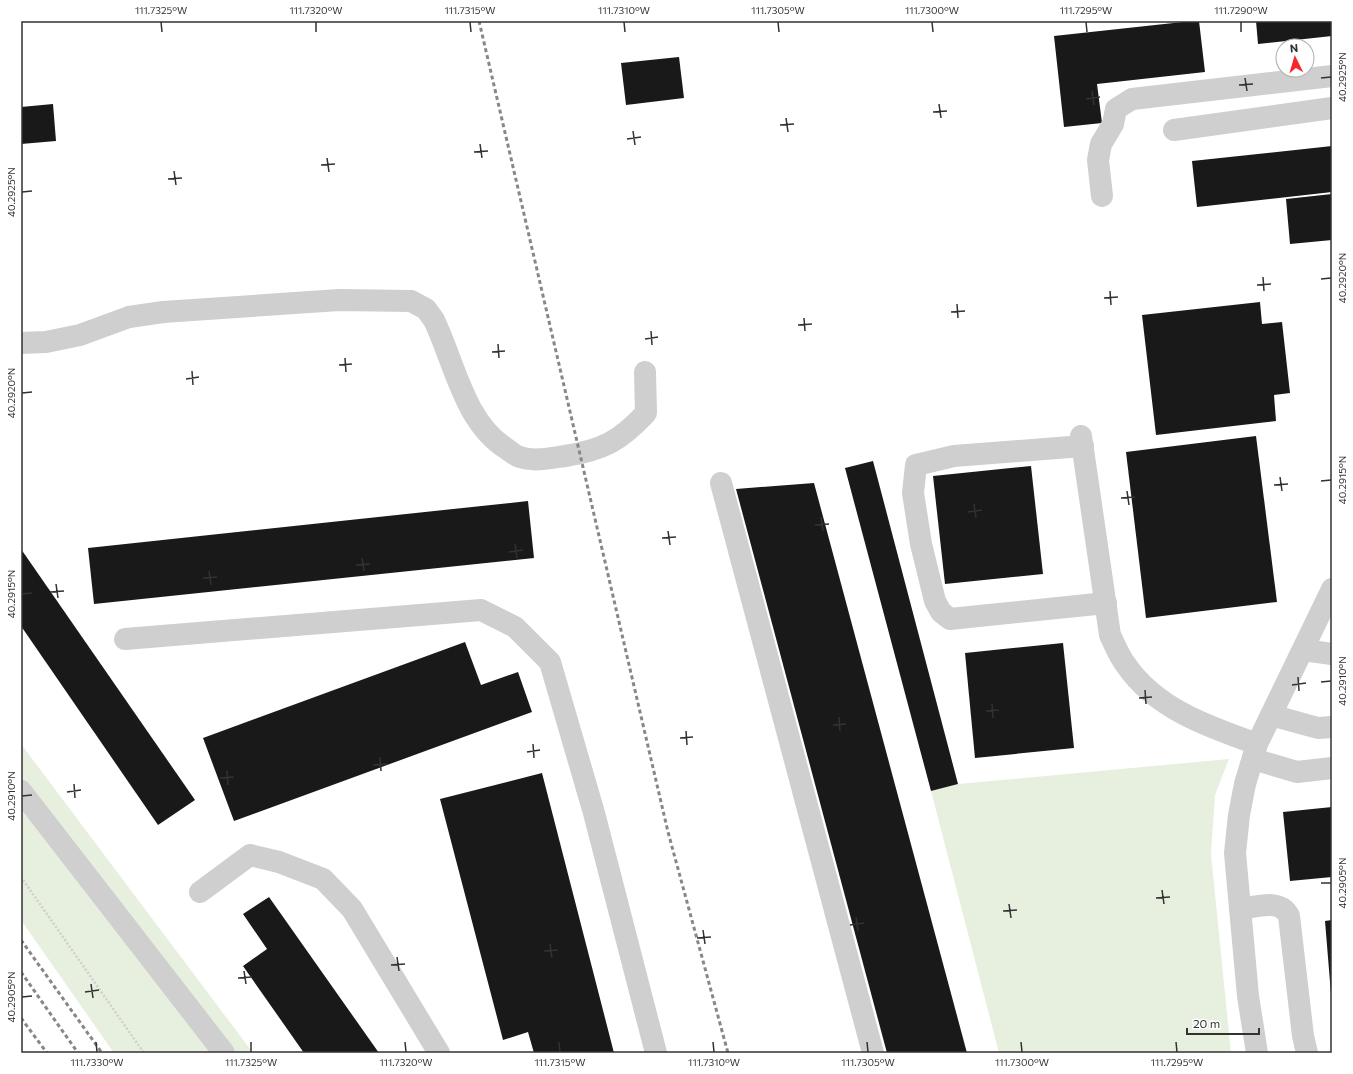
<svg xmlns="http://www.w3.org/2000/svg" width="1353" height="1074" viewBox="0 0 1353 1074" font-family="Commissioner,sans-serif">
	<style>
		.green { fill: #e7f0df }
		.building { fill: #191919 }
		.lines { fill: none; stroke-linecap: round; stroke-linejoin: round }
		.path { stroke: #cfcfcf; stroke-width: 2.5; stroke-dasharray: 2 2; stroke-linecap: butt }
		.minor { stroke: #cfcfcf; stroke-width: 22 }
		.rail { stroke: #878787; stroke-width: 3; stroke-dasharray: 4 3; stroke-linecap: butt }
		.ticks { fill: none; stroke: #323232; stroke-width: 1.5 }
		.neatline { fill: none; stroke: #323232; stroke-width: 1.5 }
		.ticks-label { font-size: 10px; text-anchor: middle; fill: #323232 }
	</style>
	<rect width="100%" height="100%" fill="#fff"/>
	<g class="green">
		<polygon points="21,744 253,1053 114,1053 21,920"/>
		<polygon points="1229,759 1215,795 1211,854 1231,1053 999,1053 931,791 958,784"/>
	</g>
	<g class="building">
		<polygon points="1192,21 1199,21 1205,72 1097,84 1102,123 1064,127 1054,36"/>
		<polygon points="1256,21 1332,21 1332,36 1258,44"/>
		<polygon points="679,57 684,98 626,105 621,63"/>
		<polygon points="53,104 56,141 21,144 21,107"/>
		<polygon points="1332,146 1332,192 1197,207 1192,161"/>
		<polygon points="1332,194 1332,240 1290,244 1286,199"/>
		<polygon points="1260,302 1262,324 1282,322 1290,393 1274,395 1276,421 1156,435 1142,315"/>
		<polygon points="1256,436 1277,602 1146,618 1126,452"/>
		<polygon points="873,461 958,784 931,791 845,468"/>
		<polygon points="1031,466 1043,574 945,584 933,476"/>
		<polygon points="814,483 967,1053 887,1053 736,489"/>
		<polygon points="528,501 534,558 94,604 88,548"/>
		<polygon points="21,549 195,800 158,825 21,626"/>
		<polygon points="465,642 481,685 518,672 532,712 234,821 203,738"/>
		<polygon points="1063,643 1074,748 975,758 965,653"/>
		<polygon points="542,773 614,1053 534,1053 528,1032 503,1040 440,799"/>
		<polygon points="1332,807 1332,877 1290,881 1283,812"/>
		<polygon points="269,897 379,1053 304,1053 243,966 267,949 243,914"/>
		<polygon points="1332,920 1332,994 1331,994 1325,921"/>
	</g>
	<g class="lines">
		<polyline class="path" points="21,877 144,1053"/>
		<g class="minor">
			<polyline points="1174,130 1332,108"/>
			<polyline points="1102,196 1098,160 1101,144 1113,124 1116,109 1132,99 1332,76"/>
			<path d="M21 343 46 342 80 335 129 317 163 312 339 300 411 301 426 309 434 320C455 364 464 422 507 449 511 452 516 456 520 457 534 462 551 458 565 456 603 450 620 441 646 413L645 372"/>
			<path d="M1081 436 1110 635C1115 645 1119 656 1126 665 1156 709 1209 727 1257 744"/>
			<polyline points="1083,446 954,456 916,465 913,493 921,544 935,601 941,612 950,619 1106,603"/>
			<polyline points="721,483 873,1053"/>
			<polyline points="125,639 481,610 515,627 550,662 594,813 656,1053"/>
			<polyline points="1303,650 1332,654"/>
			<polyline points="1271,715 1318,728 1332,727"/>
			<polyline points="1253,759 1297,772 1332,768"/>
			<polyline points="21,791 224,1053"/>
			<polyline points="200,892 250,855 279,862 323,879 352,909 439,1053"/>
			<path d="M1240 909C1256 907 1280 898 1289 916L1303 1036 1307 1053"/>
			<polyline points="1257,1053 1248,996 1235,853 1239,815 1245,784 1257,744 1332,589"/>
		</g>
		<g class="rail">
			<polyline points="479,21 668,832 728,1053"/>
			<polyline points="21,940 102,1053"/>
			<polyline points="21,972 78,1053"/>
			<polyline points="21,1018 47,1053"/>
		</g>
	</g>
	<path class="ticks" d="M161 22 162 32M316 22V32M470 22 471 32M624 22 625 32M778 22 779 32M932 22 933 32M1086 22 1087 32M1241 22V32M1245 78 1247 91M1321 78 1331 77M1239 85 1253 84M1092 91 1094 105M1086 99 1100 97M939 104 941 118M933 112 947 111M786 118 788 132M780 125 794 124M633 131 635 145M627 139 641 137M480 144 482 158M474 152 488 151M327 158 329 172M321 165 335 164M174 171 176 185M168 179 182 178M22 192 32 191M1263 277 1264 291M1321 279 1331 278M1257 285 1271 284M1110 291 1111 305M1104 298 1118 297M957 304 958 318M951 312 965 311M804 318 805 331M798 325 812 324M651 331 652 345M645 339 658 337M498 344 499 358M492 352 505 351M345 358 346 372M339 365 352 364M192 371 193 385M186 379 199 377M22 393 32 392M1280 477 1282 491M1321 481 1331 480M1274 485 1288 484M1127 491 1129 505M1121 498 1135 497M974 504 976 518M968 512 982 510M821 517 823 531M815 525 829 524M668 531 670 545M662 538 676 537M515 544 517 558M509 552 523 550M362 558 364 571M356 565 370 564M209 571 211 585M203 578 217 577M56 584 58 598M50 592 64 591M22 594 32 593M1298 677 1299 691M1321 682 1331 681M1292 685 1306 683M1145 690 1146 704M1139 698 1152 697M992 704 993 718M986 711 999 710M839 717 840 731M833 725 846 724M686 731 687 745M680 738 693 737M533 744 534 758M527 752 540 750M380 757 381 771M373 765 387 764M227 771 228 785M220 778 234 777M74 784 75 798M67 792 81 790M22 796 32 795M1321 883H1331M1162 890 1164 904M1156 898 1170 897M1009 904 1011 918M1003 911 1017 910M856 917 858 931M850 925 864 923M703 930 705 944M697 938 711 937M550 944 552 958M544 951 558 950M397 957 399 971M391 965 405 964M244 971 246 984M238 978 252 977M91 984 93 998M85 992 99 990M22 997 32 996M96 1042 97 1052M251 1042V1052M405 1042 406 1052M559 1042 560 1052M713 1042 714 1052M867 1042 868 1052M1021 1042 1022 1052M1176 1042 1177 1052"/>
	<rect width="1353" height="1074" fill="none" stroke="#ffffff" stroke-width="44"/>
	<g transform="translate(1295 58) rotate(355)"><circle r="19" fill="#ffffff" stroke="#adadad"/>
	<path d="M0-3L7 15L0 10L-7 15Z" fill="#f6272c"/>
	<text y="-6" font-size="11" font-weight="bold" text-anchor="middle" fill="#323232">N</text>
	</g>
	<path d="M1187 1028v6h72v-6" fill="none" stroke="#323232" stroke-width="2"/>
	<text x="1193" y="1028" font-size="12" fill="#323232" stroke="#ffffff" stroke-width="3" paint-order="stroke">20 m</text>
	<rect x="22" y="22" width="1309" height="1030" class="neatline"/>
	<g class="ticks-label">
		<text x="161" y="14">111.7325°W</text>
		<text x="316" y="14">111.7320°W</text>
		<text x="470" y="14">111.7315°W</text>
		<text x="624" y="14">111.7310°W</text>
		<text x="778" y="14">111.7305°W</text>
		<text x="932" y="14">111.7300°W</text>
		<text x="1086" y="14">111.7295°W</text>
		<text x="1241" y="14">111.7290°W</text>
		<text transform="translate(1342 77) rotate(-90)" y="4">40.2925°N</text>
		<text transform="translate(11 192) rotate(-90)" y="4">40.2925°N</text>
		<text transform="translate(1342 278) rotate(-90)" y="4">40.2920°N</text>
		<text transform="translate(11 393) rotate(-90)" y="4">40.2920°N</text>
		<text transform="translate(1342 480) rotate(-90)" y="4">40.2915°N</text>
		<text transform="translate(11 594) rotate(-90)" y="4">40.2915°N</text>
		<text transform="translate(1342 681) rotate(-90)" y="4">40.2910°N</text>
		<text transform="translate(11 796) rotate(-90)" y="4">40.2910°N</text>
		<text transform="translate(1342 883) rotate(-90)" y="4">40.2905°N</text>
		<text transform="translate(11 997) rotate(-90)" y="4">40.2905°N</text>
		<text x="97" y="1066">111.7330°W</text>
		<text x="251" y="1066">111.7325°W</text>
		<text x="406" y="1066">111.7320°W</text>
		<text x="560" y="1066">111.7315°W</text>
		<text x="714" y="1066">111.7310°W</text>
		<text x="868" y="1066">111.7305°W</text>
		<text x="1022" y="1066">111.7300°W</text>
		<text x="1177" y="1066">111.7295°W</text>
	</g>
</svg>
